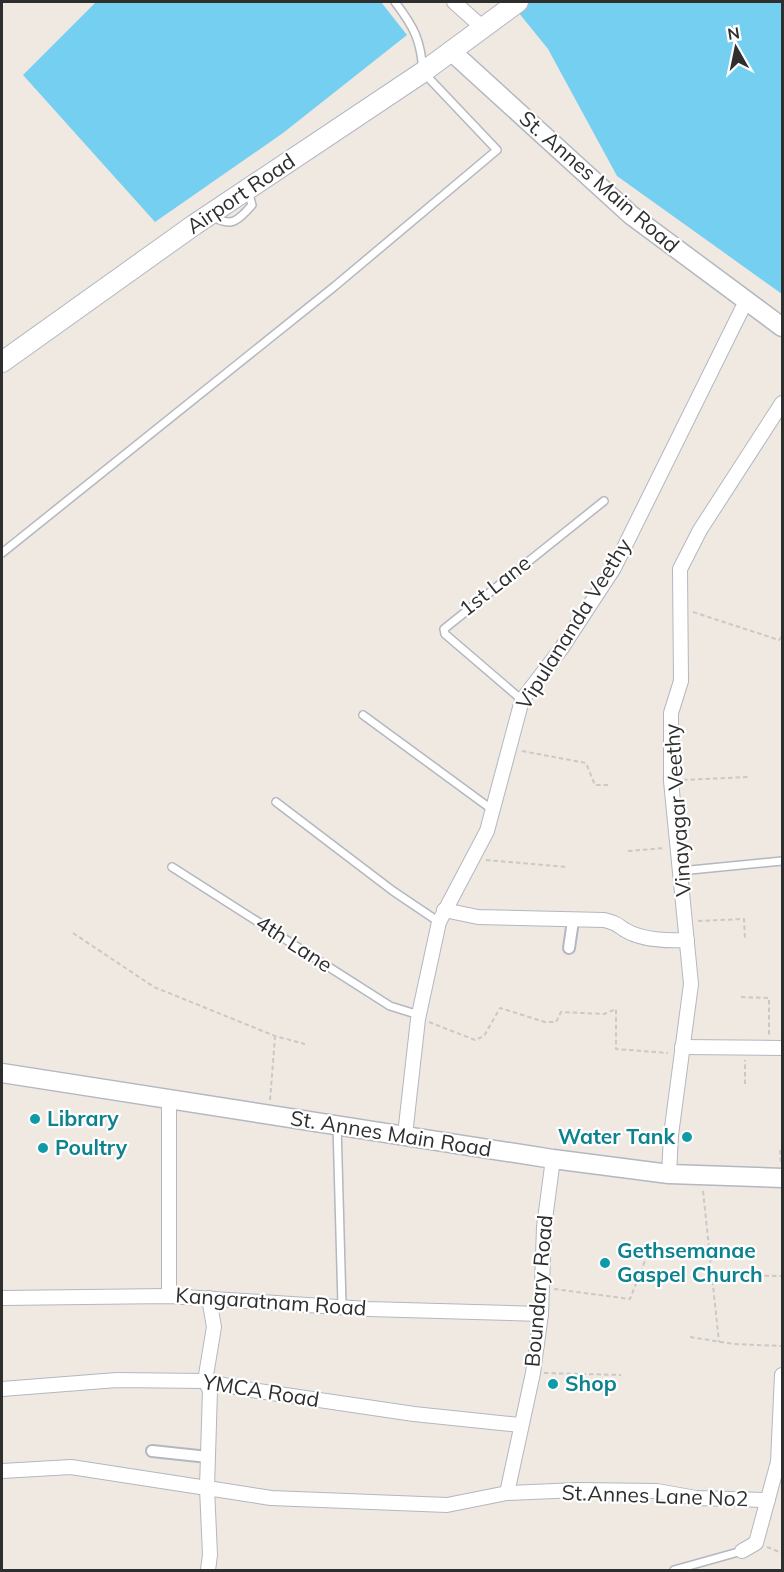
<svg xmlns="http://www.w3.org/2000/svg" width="784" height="1572" viewBox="0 0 784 1572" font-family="Mulish,sans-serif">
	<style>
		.water { fill: #75cff0 }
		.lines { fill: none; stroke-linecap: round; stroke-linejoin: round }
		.service-casing { stroke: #b4b7c1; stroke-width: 10 }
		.pedestrian-casing { stroke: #b4b7c1; stroke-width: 14 }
		.minor-casing { stroke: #b4b7c1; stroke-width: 16 }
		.tertiary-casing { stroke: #b4b7c1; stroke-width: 21 }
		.secondary-casing { stroke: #b4b7c1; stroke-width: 22 }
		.path { stroke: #c9c9c9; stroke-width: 2; stroke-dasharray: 4.5 3; stroke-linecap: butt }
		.service { stroke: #fff; stroke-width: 7 }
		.pedestrian { stroke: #fff; stroke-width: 10 }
		.minor { stroke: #fff; stroke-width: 14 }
		.tertiary { stroke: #fff; stroke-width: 18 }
		.secondary { stroke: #fff; stroke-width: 20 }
		.culture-dot { fill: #0f9aa8; stroke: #fff; stroke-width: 2 }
		.labels { text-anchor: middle; stroke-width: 4.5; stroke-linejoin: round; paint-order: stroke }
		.street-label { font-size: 21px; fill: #2e2e2e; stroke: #fff }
		.culture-label { font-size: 21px; font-weight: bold; fill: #0d838f; stroke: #fff; text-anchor: start }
	</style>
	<rect width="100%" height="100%" fill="#efe9e1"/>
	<g class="water">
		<polygon points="96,2 381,2 407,35 283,133 155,222 23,75"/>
		<polygon points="510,2 782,2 782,294 617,176 548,49"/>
	</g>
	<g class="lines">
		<g class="service-casing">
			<g id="service">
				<path d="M212 216C231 228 238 221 252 205L248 191"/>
				<path d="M2 553 335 286 497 150 423 72C421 40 414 27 395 2"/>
				<polyline points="522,700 445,634 444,629 604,501"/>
				<polyline points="363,715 494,811"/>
				<polyline points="276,802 393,891 439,922"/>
				<polyline points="172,867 390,1006 419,1015"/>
				<polyline points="680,871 782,861"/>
				<polyline points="337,1125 342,1305"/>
				<polyline points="674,1570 742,1551"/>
			</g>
		</g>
		<g class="pedestrian-casing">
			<g id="pedestrian">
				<polyline points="569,948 573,921"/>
				<polyline points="152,1451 208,1457"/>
			</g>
		</g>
		<g class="minor-casing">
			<g id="minor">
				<polyline points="454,2 483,28"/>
				<path d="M444 910 478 917 604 920C616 923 616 924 625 930 641 940 669 941 687 940"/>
				<polyline points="682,1047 782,1048"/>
				<polyline points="405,1135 418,1019 439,922 487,831 522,700 561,649 614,568 746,301"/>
				<polyline points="669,1174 671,1135 691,984 671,781 671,713 681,681 680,569 700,530 782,403"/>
				<polyline points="169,1296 169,1099"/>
				<polyline points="2,1298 169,1296 368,1309 541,1314"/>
				<polyline points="2,1389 117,1380 205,1381 245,1389 414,1414 520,1425"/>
				<polyline points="2,1471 71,1467 207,1488 210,1390 205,1381 214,1327 209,1298"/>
				<polyline points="507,1493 533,1373 541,1314 544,1227 553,1159"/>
				<polyline points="742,1551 756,1543 778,1462 782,1375"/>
				<polyline points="208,1570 210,1555 207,1488 271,1498 447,1505 507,1493 578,1490 657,1491 696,1498 768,1500"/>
			</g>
		</g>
		<g class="tertiary-casing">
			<g id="tertiary">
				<polyline points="451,51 631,215 782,327"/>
				<polyline points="2,1073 553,1159 669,1174 782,1178"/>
			</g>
		</g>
		<g class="secondary-casing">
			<polyline id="secondary" points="2,362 194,225 423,72 518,2"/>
		</g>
		<g class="path">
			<polyline points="693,612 779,640 782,636"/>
			<polyline points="522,751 586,763 595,785 609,785"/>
			<polyline points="683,780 748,777"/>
			<polyline points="628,851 665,848"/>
			<polyline points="486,860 567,867"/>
			<polyline points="698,921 744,919 745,940"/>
			<polyline points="73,933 154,987 275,1036 305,1044"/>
			<polyline points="741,997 769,998 769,1037"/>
			<polyline points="429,1022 475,1040 484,1036 500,1008 545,1022 556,1022 561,1012 604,1014 616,1009 616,1049 668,1053"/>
			<polyline points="745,1084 745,1060"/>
			<polyline points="270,1100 275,1037"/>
			<polyline points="780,1150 781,1163"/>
			<polyline points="703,1191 719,1342"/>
			<polyline points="712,1275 782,1276"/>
			<polyline points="554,1289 630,1299 650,1248"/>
			<polyline points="690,1337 734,1344 782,1346"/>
			<polyline points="544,1373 621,1375"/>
			<polyline points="767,1547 782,1553"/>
		</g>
		<use href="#service" class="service"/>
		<use href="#pedestrian" class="pedestrian"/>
		<use href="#minor" class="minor"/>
		<use href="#tertiary" class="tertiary"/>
		<use href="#secondary" class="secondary"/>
	</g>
	<g class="culture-dot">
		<circle cx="35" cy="1119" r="6"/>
		<circle cx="687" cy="1137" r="6"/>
		<circle cx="43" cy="1148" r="6"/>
		<circle cx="605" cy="1263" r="6"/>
		<circle cx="553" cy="1384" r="6"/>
	</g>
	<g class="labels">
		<g class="street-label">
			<text transform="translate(599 182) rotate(41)" y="7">St. Annes Main Road</text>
			<text transform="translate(241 194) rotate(-34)" y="7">Airport Road</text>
			<text transform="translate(495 586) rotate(-38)" y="7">1st Lane</text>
			<text transform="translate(574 624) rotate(-58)" y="7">Vipulananda Veethy</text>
			<text transform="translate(678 810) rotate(-94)" y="7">Vinayagar Veethy</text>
			<text transform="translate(294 944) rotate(33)" y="7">4th Lane</text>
			<text transform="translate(391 1134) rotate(9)" y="7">St. Annes Main Road</text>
			<text transform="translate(539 1291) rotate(-85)" y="7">Boundary Road</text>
			<text transform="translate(271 1302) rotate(4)" y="7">Kangaratnam Road</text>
			<text transform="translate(261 1391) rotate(9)" y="7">YMCA Road</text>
			<text transform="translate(655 1496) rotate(2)" y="7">St.Annes Lane No2</text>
		</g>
		<g class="culture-label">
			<text x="47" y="1126">Library</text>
			<text x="675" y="1144" text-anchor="end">Water Tank</text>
			<text x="55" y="1155">Poultry</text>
			<text x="617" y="1258">Gethsemanae<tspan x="617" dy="24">Gaspel Church</tspan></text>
			<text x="565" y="1391">Shop</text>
		</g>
	</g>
	<rect width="784" height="1572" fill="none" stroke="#2e2e2e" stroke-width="6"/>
	<g transform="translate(736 48) rotate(351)" stroke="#ffffff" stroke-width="4.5" paint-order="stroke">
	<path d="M0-4.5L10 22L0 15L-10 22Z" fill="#2e2e2e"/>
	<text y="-9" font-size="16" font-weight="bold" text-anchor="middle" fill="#2e2e2e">N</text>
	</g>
</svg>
